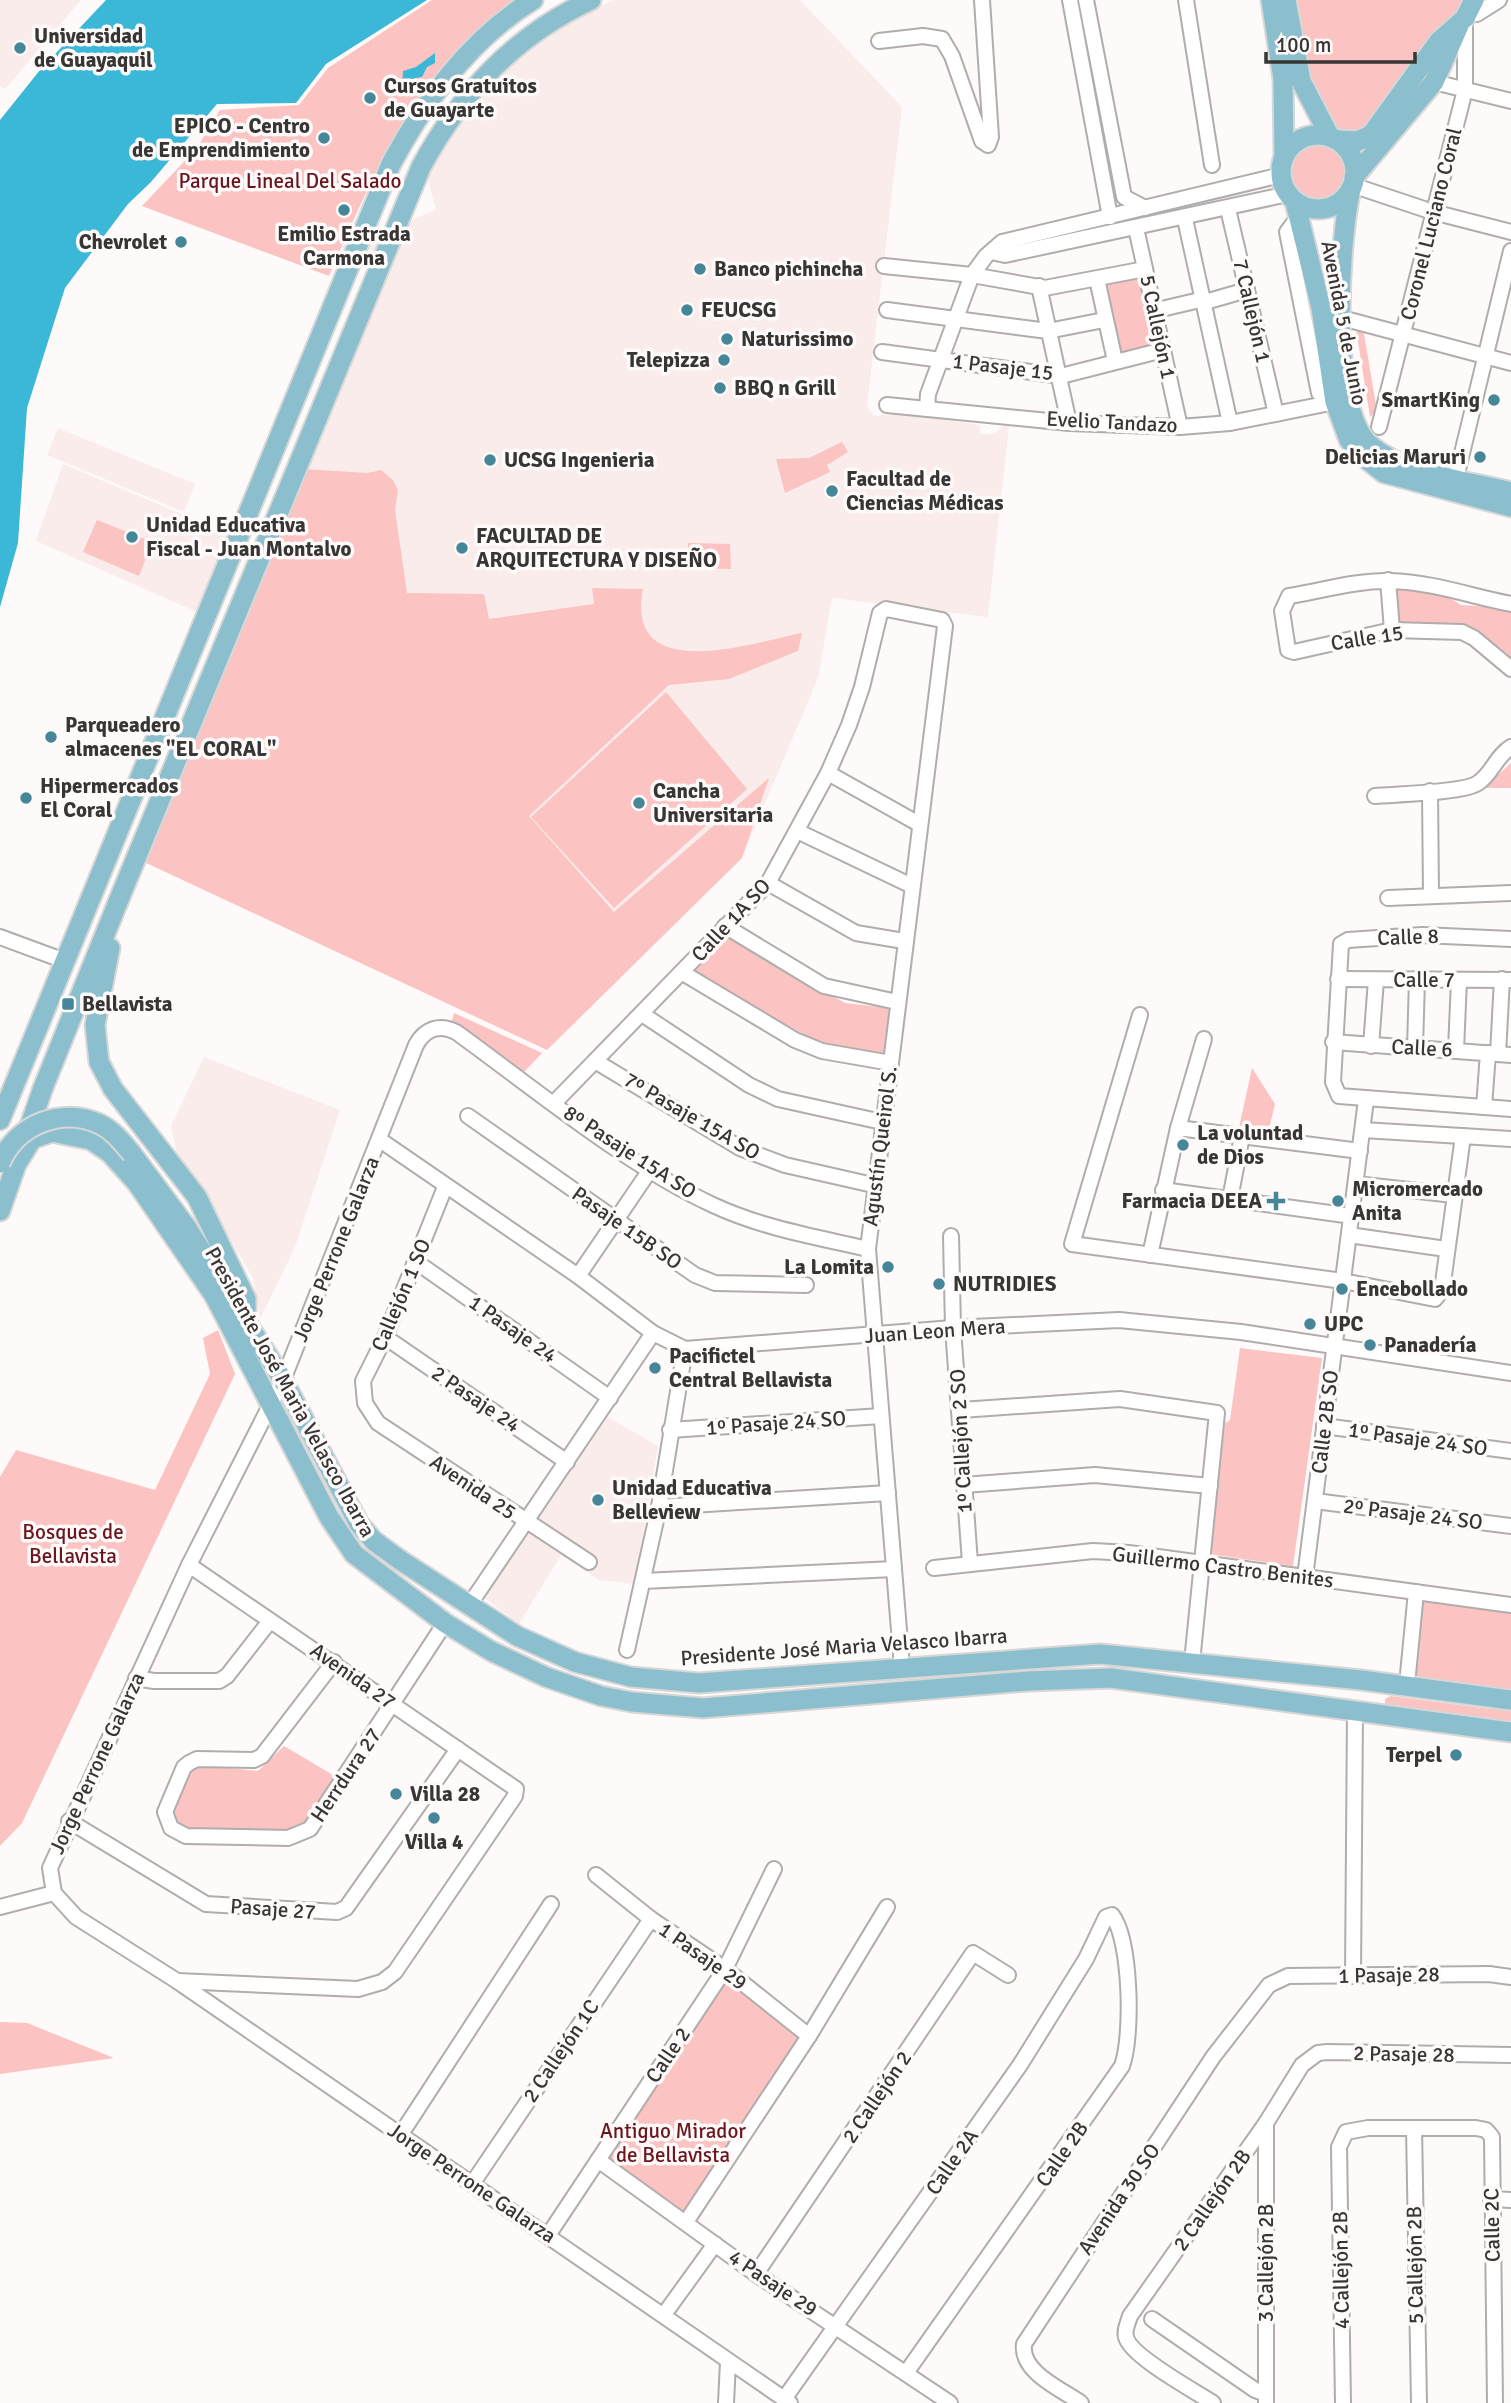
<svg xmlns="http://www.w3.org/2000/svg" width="1511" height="2403" viewBox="0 0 1511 2403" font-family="Signika,sans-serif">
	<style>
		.built { fill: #f9eceb }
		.green { fill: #fbc3c1 }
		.water { fill: #3bb7d7 }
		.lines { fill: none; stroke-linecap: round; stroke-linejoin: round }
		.minor-casing { stroke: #b0adac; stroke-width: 18 }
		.major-casing { stroke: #d7d7d7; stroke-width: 23 }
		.minor { stroke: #fff; stroke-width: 14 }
		.major { stroke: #8cbfce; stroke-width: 19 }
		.major-bridge-casing { stroke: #d7d7d7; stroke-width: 23; stroke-linecap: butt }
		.major-bridge { stroke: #8cbfce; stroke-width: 19 }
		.poi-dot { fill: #458698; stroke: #fefafa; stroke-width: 2.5 }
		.labels { text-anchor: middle; stroke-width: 7; stroke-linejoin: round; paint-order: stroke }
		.poi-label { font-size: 21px; font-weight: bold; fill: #373635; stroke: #fefafa; text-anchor: start }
		.park-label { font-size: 21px; fill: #6a161e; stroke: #fefafa }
		.street-label { font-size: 21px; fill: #373635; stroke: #fefafa }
	</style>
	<rect width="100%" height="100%" fill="#fefafa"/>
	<g class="built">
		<polygon points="0,0 81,0 5,89 0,86"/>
		<polygon points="613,0 800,0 902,107 867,406 874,416 901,413 980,425 980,434 994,434 1003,426 1009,426 988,617 832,598 818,678 742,858 547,1050 142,861 387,268 341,248 351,226 399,246 412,220 436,210 427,177 465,112 510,66 565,26"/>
		<polygon points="58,428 195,484 184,512 47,455"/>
		<polygon points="63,464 229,534 197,612 36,541"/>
		<polygon points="204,1057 340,1110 295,1247 260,1319 253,1278 193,1176 177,1155 171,1126"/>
		<polygon points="606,1416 658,1446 635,1584 599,1580 561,1555 519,1624 486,1599 485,1591"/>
	</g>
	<g class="green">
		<path d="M432 0H518C484 30 444 60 419 98 383 151 354 218 329 276L142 206 196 149 220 110 299 105 328 68Z"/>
		<path d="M1296 0H1464L1461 21 1368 128C1358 130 1347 133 1337 127 1307 111 1301 32 1296 0Z"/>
		<circle cx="1316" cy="172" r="30"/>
		<polygon points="1140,275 1156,347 1114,357 1099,284"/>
		<polygon points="1355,323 1363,328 1377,411 1370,417"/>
		<polygon points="842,442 848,452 827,465 830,472 785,493 776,459 809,458"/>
		<path d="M303 469 368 473 381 470 393 480 398 490 395 510 407 593 484 594 489 619 594 604 592 588 643 589C624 686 752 643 802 633L798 651 729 679 669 685 529 816 614 912 769 778 742 858 547 1050 142 861Z"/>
		<polygon points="97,520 152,542 139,576 83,552"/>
		<polygon points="688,543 730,544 731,569 688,568"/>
		<polygon points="1393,586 1437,590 1461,605 1511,608 1511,663 1461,626 1394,626"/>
		<polygon points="666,692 747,789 614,908 531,817"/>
		<polygon points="1511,763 1511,788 1481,788 1491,774 1498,775"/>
		<polygon points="726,936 845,1003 889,1008 884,1055 821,1044 693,972"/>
		<polygon points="454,1013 542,1053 524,1072 451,1025"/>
		<polygon points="1252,1068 1275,1104 1267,1137 1238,1132"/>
		<polygon points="218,1330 235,1374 22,1823 0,1846 0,1477 16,1450 155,1490 210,1374 203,1338"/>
		<polygon points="1240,1348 1322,1358 1293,1566 1208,1554 1225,1423 1230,1420"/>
		<polygon points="1423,1598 1511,1609 1511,1693 1414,1678"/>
		<polygon points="1391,1696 1490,1709 1511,1708 1511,1725 1385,1706 1385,1699"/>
		<polygon points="284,1746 338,1778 306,1823 287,1834 189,1834 174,1825 169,1812 186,1770 194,1765 258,1771"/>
		<polygon points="723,1979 809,2036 681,2225 597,2162"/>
		<polygon points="0,2022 27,2023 114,2058 0,2074"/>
	</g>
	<g class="water">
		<polygon points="106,0 427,0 326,64 296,103 217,104 151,182 128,204 65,288 27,408 18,543 0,607 0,120 40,70"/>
		<polygon points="435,53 435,63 427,67 422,77 415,78 408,88 402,90 403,71 416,67"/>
	</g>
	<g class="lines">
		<g class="minor-casing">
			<g id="minor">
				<polyline points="1070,0 1110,217"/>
				<polyline points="1086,0 1124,197 1145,208"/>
				<polyline points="1186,0 1212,165"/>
				<polyline points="1470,11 1477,14 1499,0"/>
				<polyline points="879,41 923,36 942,39 952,56 982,141 988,145 991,137 982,0"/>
				<polyline points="1434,82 1511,101"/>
				<polyline points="1352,185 1433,212 1511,232"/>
				<polyline points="1228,209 1276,414"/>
				<polyline points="1299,216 1287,232 1319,393"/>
				<polyline points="1185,219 1230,423"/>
				<polyline points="1136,228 1180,427"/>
				<polyline points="992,252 1005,255 1288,194"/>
				<polyline points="884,266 972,275 1045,288 1145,269"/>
				<polyline points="1097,279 1115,361"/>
				<polyline points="1039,286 1069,423"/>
				<polyline points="1205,302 1247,290"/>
				<polyline points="887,310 1048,331 1104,320"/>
				<polyline points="1153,311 1204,299"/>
				<polyline points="1338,317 1511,363"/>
				<polyline points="882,352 1061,376 1163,350"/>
				<polyline points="887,405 1069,423 1180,427 1230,423 1335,402"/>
				<polyline points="927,409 928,394 972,275 986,256 1002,242 1281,175"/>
				<polyline points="1379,427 1465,90 1465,18"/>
				<polyline points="1456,478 1511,251"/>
				<polyline points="1388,580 1392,630"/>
				<path d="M1511 604C1470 596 1432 582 1390 581 1357 580 1321 591 1289 596L1282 611 1288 650 1294 652 1392 630 1462 632 1474 638 1511 669"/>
				<polyline points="828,773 919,824"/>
				<polyline points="1430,791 1431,895"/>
				<path d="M1375 796C1396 794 1464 793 1478 783 1492 774 1496 756 1511 747"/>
				<polyline points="797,831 912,886"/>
				<polyline points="768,883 856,933 904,941"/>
				<polyline points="1388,898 1511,893"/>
				<polyline points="725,926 824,986 897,1002"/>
				<polyline points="0,937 65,961"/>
				<polyline points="1511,939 1422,935 1348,940 1341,944 1333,1082 1339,1096 1511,1109"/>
				<polyline points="683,973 795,1040 822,1051 891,1063"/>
				<polyline points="1338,979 1511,980"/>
				<polyline points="642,1014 749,1085 778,1099 882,1122"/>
				<polyline points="1140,1015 1072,1244 1343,1281 1435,1299 1442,1290 1463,1136"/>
				<polyline points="1333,1042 1511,1055"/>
				<polyline points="1371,1046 1376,980"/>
				<polyline points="1415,1048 1417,979"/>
				<polyline points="1456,1050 1459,980"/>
				<polyline points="1498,1054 1502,979"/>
				<polyline points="595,1061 740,1148 785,1165 873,1185"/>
				<polyline points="554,1103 768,883 828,773 849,725 862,687 880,613 886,609 942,620 945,626 868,1249 902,1667"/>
				<polyline points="1484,1107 1488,1053"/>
				<polyline points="468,1116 695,1275 715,1283 806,1285"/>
				<polyline points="1178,1128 1360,1151"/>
				<polyline points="1363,1130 1511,1139"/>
				<polyline points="380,1140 578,1276 653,1333 685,1349 953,1328 1119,1320 1241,1332 1511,1373"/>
				<polyline points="1356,1184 1454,1195"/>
				<polyline points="445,1187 385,1337 363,1381 365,1403 378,1423 589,1562"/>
				<polyline points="1163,1190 1352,1216"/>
				<polyline points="1230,1199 1242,1136"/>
				<polyline points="1349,1235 1446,1249"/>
				<polyline points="951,1236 953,1328 970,1563"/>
				<polyline points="1150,1255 1178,1128 1204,1039"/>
				<polyline points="415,1261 610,1398"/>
				<polyline points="578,1276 650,1170"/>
				<polyline points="385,1337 567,1462"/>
				<polyline points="961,1410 1120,1399 1217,1413 1192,1662"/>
				<polyline points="1324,1426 1511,1451"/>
				<polyline points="670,1430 881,1416"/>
				<polyline points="964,1485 1095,1475 1210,1486"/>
				<polyline points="1315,1501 1511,1526"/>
				<polyline points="659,1507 888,1493"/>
				<polyline points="934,1568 1093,1551 1129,1553 1511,1605"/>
				<polyline points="1305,1577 1366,1100"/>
				<polyline points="643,1581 894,1569"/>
				<polyline points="468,1607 653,1333"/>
				<polyline points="627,1650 659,1507 685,1349"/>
				<polyline points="334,1662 262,1756 254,1760 197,1759 189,1763 184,1767 165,1812 171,1828 186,1836 288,1838 310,1829 445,1623"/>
				<polyline points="1408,1674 1416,1592"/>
				<polyline points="136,1678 154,1681 219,1681 227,1676 270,1621"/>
				<polyline points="69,1821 206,1904 337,1912 346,1908 458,1749"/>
				<polyline points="596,1875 651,1919 725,1969 809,2036"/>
				<polyline points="0,1907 54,1893"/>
				<polyline points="1353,1976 1355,1711"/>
				<polyline points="177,1981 358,1989 382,1982 395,1972 515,1796 516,1789 189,1565"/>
				<polyline points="1414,2128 1419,2403"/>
				<polyline points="401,2134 551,1904"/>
				<polyline points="598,2160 756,2274 950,2403"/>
				<polyline points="472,2184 651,1919"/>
				<polyline points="1491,2199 1511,2200"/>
				<polyline points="686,2222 809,2036 887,1907"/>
				<polyline points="549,2234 725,1969 774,1869"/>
				<polyline points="756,2274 973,1953 1008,1975"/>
				<polyline points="668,2309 715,2244"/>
				<polyline points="1152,2319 1255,2390 1266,2394"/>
				<path d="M784 2399 1020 2065 1086 1959 1106 1917 1112 1915C1131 1940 1133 2036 1122 2066L906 2373"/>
				<polyline points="726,2403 728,2362"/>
				<path d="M790 2403 177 1981 76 1917 54 1893 50 1868 189 1565 283 1380 416 1045C425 1028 440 1024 456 1032 535 1089 626 1165 713 1205 762 1228 816 1237 868 1249"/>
				<path d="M1081 2403C1061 2389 1020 2372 1024 2344L1213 2057 1269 1985 1288 1976 1489 1974 1511 1977"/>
				<path d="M1213 2403C1195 2391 1130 2356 1126 2337 1124 2330 1128 2323 1130 2316L1266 2123 1302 2065 1318 2053 1327 2052 1511 2055"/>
				<polyline points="1266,2403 1266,2123"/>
				<polyline points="1343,2403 1339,2147 1346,2132 1368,2128 1476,2128 1486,2130 1492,2137 1495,2403"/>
			</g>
		</g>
		<g class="major-casing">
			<g id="major">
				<polyline points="1271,0 1283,79 1284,156"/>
				<polyline points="1286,0 1301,81 1330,137"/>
				<circle cx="1318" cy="172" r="37"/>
				<polyline points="1337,140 1358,141 1371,135 1439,41 1465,18 1474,0"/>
				<polyline points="1354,177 1434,82 1459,26"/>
				<path d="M1351 189C1339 240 1328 410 1370 445 1407 476 1466 480 1511 492"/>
				<polyline points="1295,202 1321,308 1335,402 1349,440 1359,453 1384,473 1511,507"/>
				<polyline points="110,948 95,1025 99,1062 113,1089 197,1197 246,1299 246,1310"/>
				<path d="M0 1120 391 164C425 100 471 38 533 0"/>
				<polyline points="132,1154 187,1228 283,1380 359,1524 374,1541 400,1560 517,1636 575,1662 631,1677 699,1683 1100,1654 1361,1680 1511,1700"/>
				<polyline points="19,1160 32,1139 52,1132 91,1140 110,1153 137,1183 214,1295 329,1517 354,1554 445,1623 491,1651 546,1677 601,1696 632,1702 703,1708 1028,1681 1111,1678 1511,1732"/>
				<path d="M0 1211 43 1088 120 897 421 167C461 93 514 36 591 0"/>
			</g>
		</g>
		<use href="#minor" class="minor"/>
		<use href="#major" class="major"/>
		<g class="major-bridge-casing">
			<path id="major-bridge" d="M0 1163C16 1125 61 1106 100 1124 114 1131 123 1143 132 1154"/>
		</g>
		<use href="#major-bridge" class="major-bridge"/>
	</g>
	<g class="poi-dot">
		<circle cx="20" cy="48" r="7"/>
		<circle cx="370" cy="98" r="7"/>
		<circle cx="324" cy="138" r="7"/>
		<circle cx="344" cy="210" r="7"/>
		<circle cx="181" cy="242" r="7"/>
		<circle cx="700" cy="269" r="7"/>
		<circle cx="687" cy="310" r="7"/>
		<circle cx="727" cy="339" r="7"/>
		<circle cx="724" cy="360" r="7"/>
		<circle cx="720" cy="388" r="7"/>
		<circle cx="1494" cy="400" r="7"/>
		<circle cx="1480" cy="457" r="7"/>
		<circle cx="490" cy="460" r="7"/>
		<circle cx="832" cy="491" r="7"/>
		<circle cx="132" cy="537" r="7"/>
		<circle cx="462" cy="548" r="7"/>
		<circle cx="51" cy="737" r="7"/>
		<circle cx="26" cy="798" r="7"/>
		<circle cx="639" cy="803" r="7"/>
		<rect x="61" y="997" width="14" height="14" rx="3.5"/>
		<circle cx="1183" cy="1145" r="7"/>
		<path d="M1272.5 1190.5h7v7h7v7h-7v7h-7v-7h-7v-7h7z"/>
		<circle cx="1338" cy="1201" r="7"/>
		<circle cx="888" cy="1267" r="7"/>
		<circle cx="939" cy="1284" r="7"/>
		<circle cx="1342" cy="1289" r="7"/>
		<circle cx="1310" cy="1324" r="7"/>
		<circle cx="1370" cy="1345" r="7"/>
		<circle cx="655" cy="1368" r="7"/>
		<circle cx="598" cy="1500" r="7"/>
		<circle cx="1456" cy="1755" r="7"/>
		<circle cx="396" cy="1794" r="7"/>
		<circle cx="434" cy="1818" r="7"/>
	</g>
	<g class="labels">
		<g class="poi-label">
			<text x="34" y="43">Universidad<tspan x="34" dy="24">de Guayaquil</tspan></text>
			<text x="384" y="93">Cursos Gratuitos<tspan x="384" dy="24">de Guayarte</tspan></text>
			<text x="310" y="133" text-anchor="end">EPICO - Centro<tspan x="310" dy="24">de Emprendimiento</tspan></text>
			<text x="344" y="241" text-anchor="middle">Emilio Estrada<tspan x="344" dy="24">Carmona</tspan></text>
			<text x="167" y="249" text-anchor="end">Chevrolet</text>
			<text x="714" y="276">Banco pichincha</text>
			<text x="701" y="317">FEUCSG</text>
			<text x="741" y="346">Naturissimo</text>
			<text x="710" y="367" text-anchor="end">Telepizza</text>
			<text x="734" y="395">BBQ n Grill</text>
			<text x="1480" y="407" text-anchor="end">SmartKing</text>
			<text x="1466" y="464" text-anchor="end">Delicias Maruri</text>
			<text x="504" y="467">UCSG Ingenieria</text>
			<text x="846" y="486">Facultad de<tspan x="846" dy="24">Ciencias Médicas</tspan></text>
			<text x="146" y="532">Unidad Educativa<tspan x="146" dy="24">Fiscal - Juan Montalvo</tspan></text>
			<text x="476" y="543">FACULTAD DE<tspan x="476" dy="24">ARQUITECTURA Y DISEÑO</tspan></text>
			<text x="65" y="732">Parqueadero<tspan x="65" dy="24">almacenes "EL CORAL"</tspan></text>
			<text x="40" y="793">Hipermercados<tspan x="40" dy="24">El Coral</tspan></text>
			<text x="653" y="798">Cancha<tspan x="653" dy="24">Universitaria</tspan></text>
			<text x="82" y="1011">Bellavista</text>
			<text x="1197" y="1140">La voluntad<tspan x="1197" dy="24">de Dios</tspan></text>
			<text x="1352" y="1196">Micromercado<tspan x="1352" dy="24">Anita</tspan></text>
			<text x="1262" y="1208" text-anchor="end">Farmacia DEEA</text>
			<text x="874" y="1274" text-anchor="end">La Lomita</text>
			<text x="953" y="1291">NUTRIDIES</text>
			<text x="1356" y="1296">Encebollado</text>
			<text x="1324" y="1331">UPC</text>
			<text x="1384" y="1352">Panadería</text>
			<text x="669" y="1363">Pacifictel<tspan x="669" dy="24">Central Bellavista</tspan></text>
			<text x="612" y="1495">Unidad Educativa<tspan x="612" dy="24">Belleview</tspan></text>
			<text x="1442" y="1762" text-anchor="end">Terpel</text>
			<text x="410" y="1801">Villa 28</text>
			<text x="434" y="1849" text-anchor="middle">Villa 4</text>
		</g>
		<g class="park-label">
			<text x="290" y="188">Parque Lineal Del Salado</text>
			<text x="73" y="1539">Bosques de<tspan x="73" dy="24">Bellavista</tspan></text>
			<text x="673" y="2138">Antiguo Mirador<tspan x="673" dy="24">de Bellavista</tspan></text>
		</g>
		<g class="street-label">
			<text transform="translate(1431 224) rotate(-76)" y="7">Coronel Luciano Coral</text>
			<text transform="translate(1252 311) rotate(77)" y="7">7 Callejón 1</text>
			<text transform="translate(1344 323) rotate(79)" y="7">Avenida 5 de Junio</text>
			<text transform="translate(1158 327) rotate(78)" y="7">5 Callejón 1</text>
			<text transform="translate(1003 367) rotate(7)" y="7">1 Pasaje 15</text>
			<text transform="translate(1112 422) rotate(3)" y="7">Evelio Tandazo</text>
			<text transform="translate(1367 638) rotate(-9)" y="7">Calle 15</text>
			<text transform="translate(731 920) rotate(-47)" y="7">Calle 1A SO</text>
			<text transform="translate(1408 937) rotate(-2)" y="7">Calle 8</text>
			<text x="1424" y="987">Calle 7</text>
			<text transform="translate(1422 1048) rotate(3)" y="7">Calle 6</text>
			<text transform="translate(692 1116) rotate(30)" y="7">7º Pasaje 15A SO</text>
			<text transform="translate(880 1146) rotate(-83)" y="7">Agustín Queirol S.</text>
			<text transform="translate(630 1152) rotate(33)" y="7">8º Pasaje 15A SO</text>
			<text transform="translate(627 1228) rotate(35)" y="7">Pasaje 15B SO</text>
			<text transform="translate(336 1249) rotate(-68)" y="7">Jorge Perrone Galarza</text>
			<text transform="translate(401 1295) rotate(-67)" y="7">Callejón 1 SO</text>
			<text transform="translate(513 1329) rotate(35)" y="7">1 Pasaje 24</text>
			<text transform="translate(935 1331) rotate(-4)" y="7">Juan Leon Mera</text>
			<text transform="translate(290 1392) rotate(61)" y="7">Presidente José Maria Velasco Ibarra</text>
			<text transform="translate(476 1399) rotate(34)" y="7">2 Pasaje 24</text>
			<text transform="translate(1325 1422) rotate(-83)" y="7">Calle 2B SO</text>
			<text transform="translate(776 1423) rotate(-4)" y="7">1º Pasaje 24 SO</text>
			<text transform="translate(1418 1439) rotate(8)" y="7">1º Pasaje 24 SO</text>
			<text transform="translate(961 1441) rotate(-93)" y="7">1º Callejón 2 SO</text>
			<text transform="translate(473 1487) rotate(34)" y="7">Avenida 25</text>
			<text transform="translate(1413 1514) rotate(7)" y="7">2º Pasaje 24 SO</text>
			<text transform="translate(1223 1567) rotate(7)" y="7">Guillermo Castro Benites</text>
			<text transform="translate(844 1647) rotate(-4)" y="7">Presidente José Maria Velasco Ibarra</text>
			<text transform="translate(353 1676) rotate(35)" y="7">Avenida 27</text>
			<text transform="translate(97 1763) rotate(-65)" y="7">Jorge Perrone Galarza</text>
			<text transform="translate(346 1775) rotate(-56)" y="7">Herrdura 27</text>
			<text transform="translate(273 1909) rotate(4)" y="7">Pasaje 27</text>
			<text transform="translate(703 1956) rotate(35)" y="7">1 Pasaje 29</text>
			<text transform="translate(1389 1975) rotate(-1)" y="7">1 Pasaje 28</text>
			<text transform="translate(561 2051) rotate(-56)" y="7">2 Callejón 1C</text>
			<text transform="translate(1404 2054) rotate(1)" y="7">2 Pasaje 28</text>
			<text transform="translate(668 2055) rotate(-56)" y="7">Calle 2</text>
			<text transform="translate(877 2097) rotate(-56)" y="7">2 Callejón 2</text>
			<text transform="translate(1062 2154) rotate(-55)" y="7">Calle 2B</text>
			<text transform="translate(952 2162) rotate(-55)" y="7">Calle 2A</text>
			<text transform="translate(472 2183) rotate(34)" y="7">Jorge Perrone Galarza</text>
			<text transform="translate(1119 2199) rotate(-56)" y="7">Avenida 30 SO</text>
			<text transform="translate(1212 2200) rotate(-55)" y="7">2 Callejón 2B</text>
			<text transform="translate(1492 2225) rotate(-91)" y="7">Calle 2C</text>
			<text transform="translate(1266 2263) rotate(-90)" y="7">3 Callejón 2B</text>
			<text transform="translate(1415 2265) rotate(-91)" y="7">5 Callejón 2B</text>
			<text transform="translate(1341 2270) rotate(-91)" y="7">4 Callejón 2B</text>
			<text transform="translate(773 2283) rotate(34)" y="7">4 Pasaje 29</text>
		</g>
	</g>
	<path d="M1266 52v10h149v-10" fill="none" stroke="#373635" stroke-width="3.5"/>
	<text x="1276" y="52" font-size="21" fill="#373635" stroke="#fefafa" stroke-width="5" paint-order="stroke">100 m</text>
</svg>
